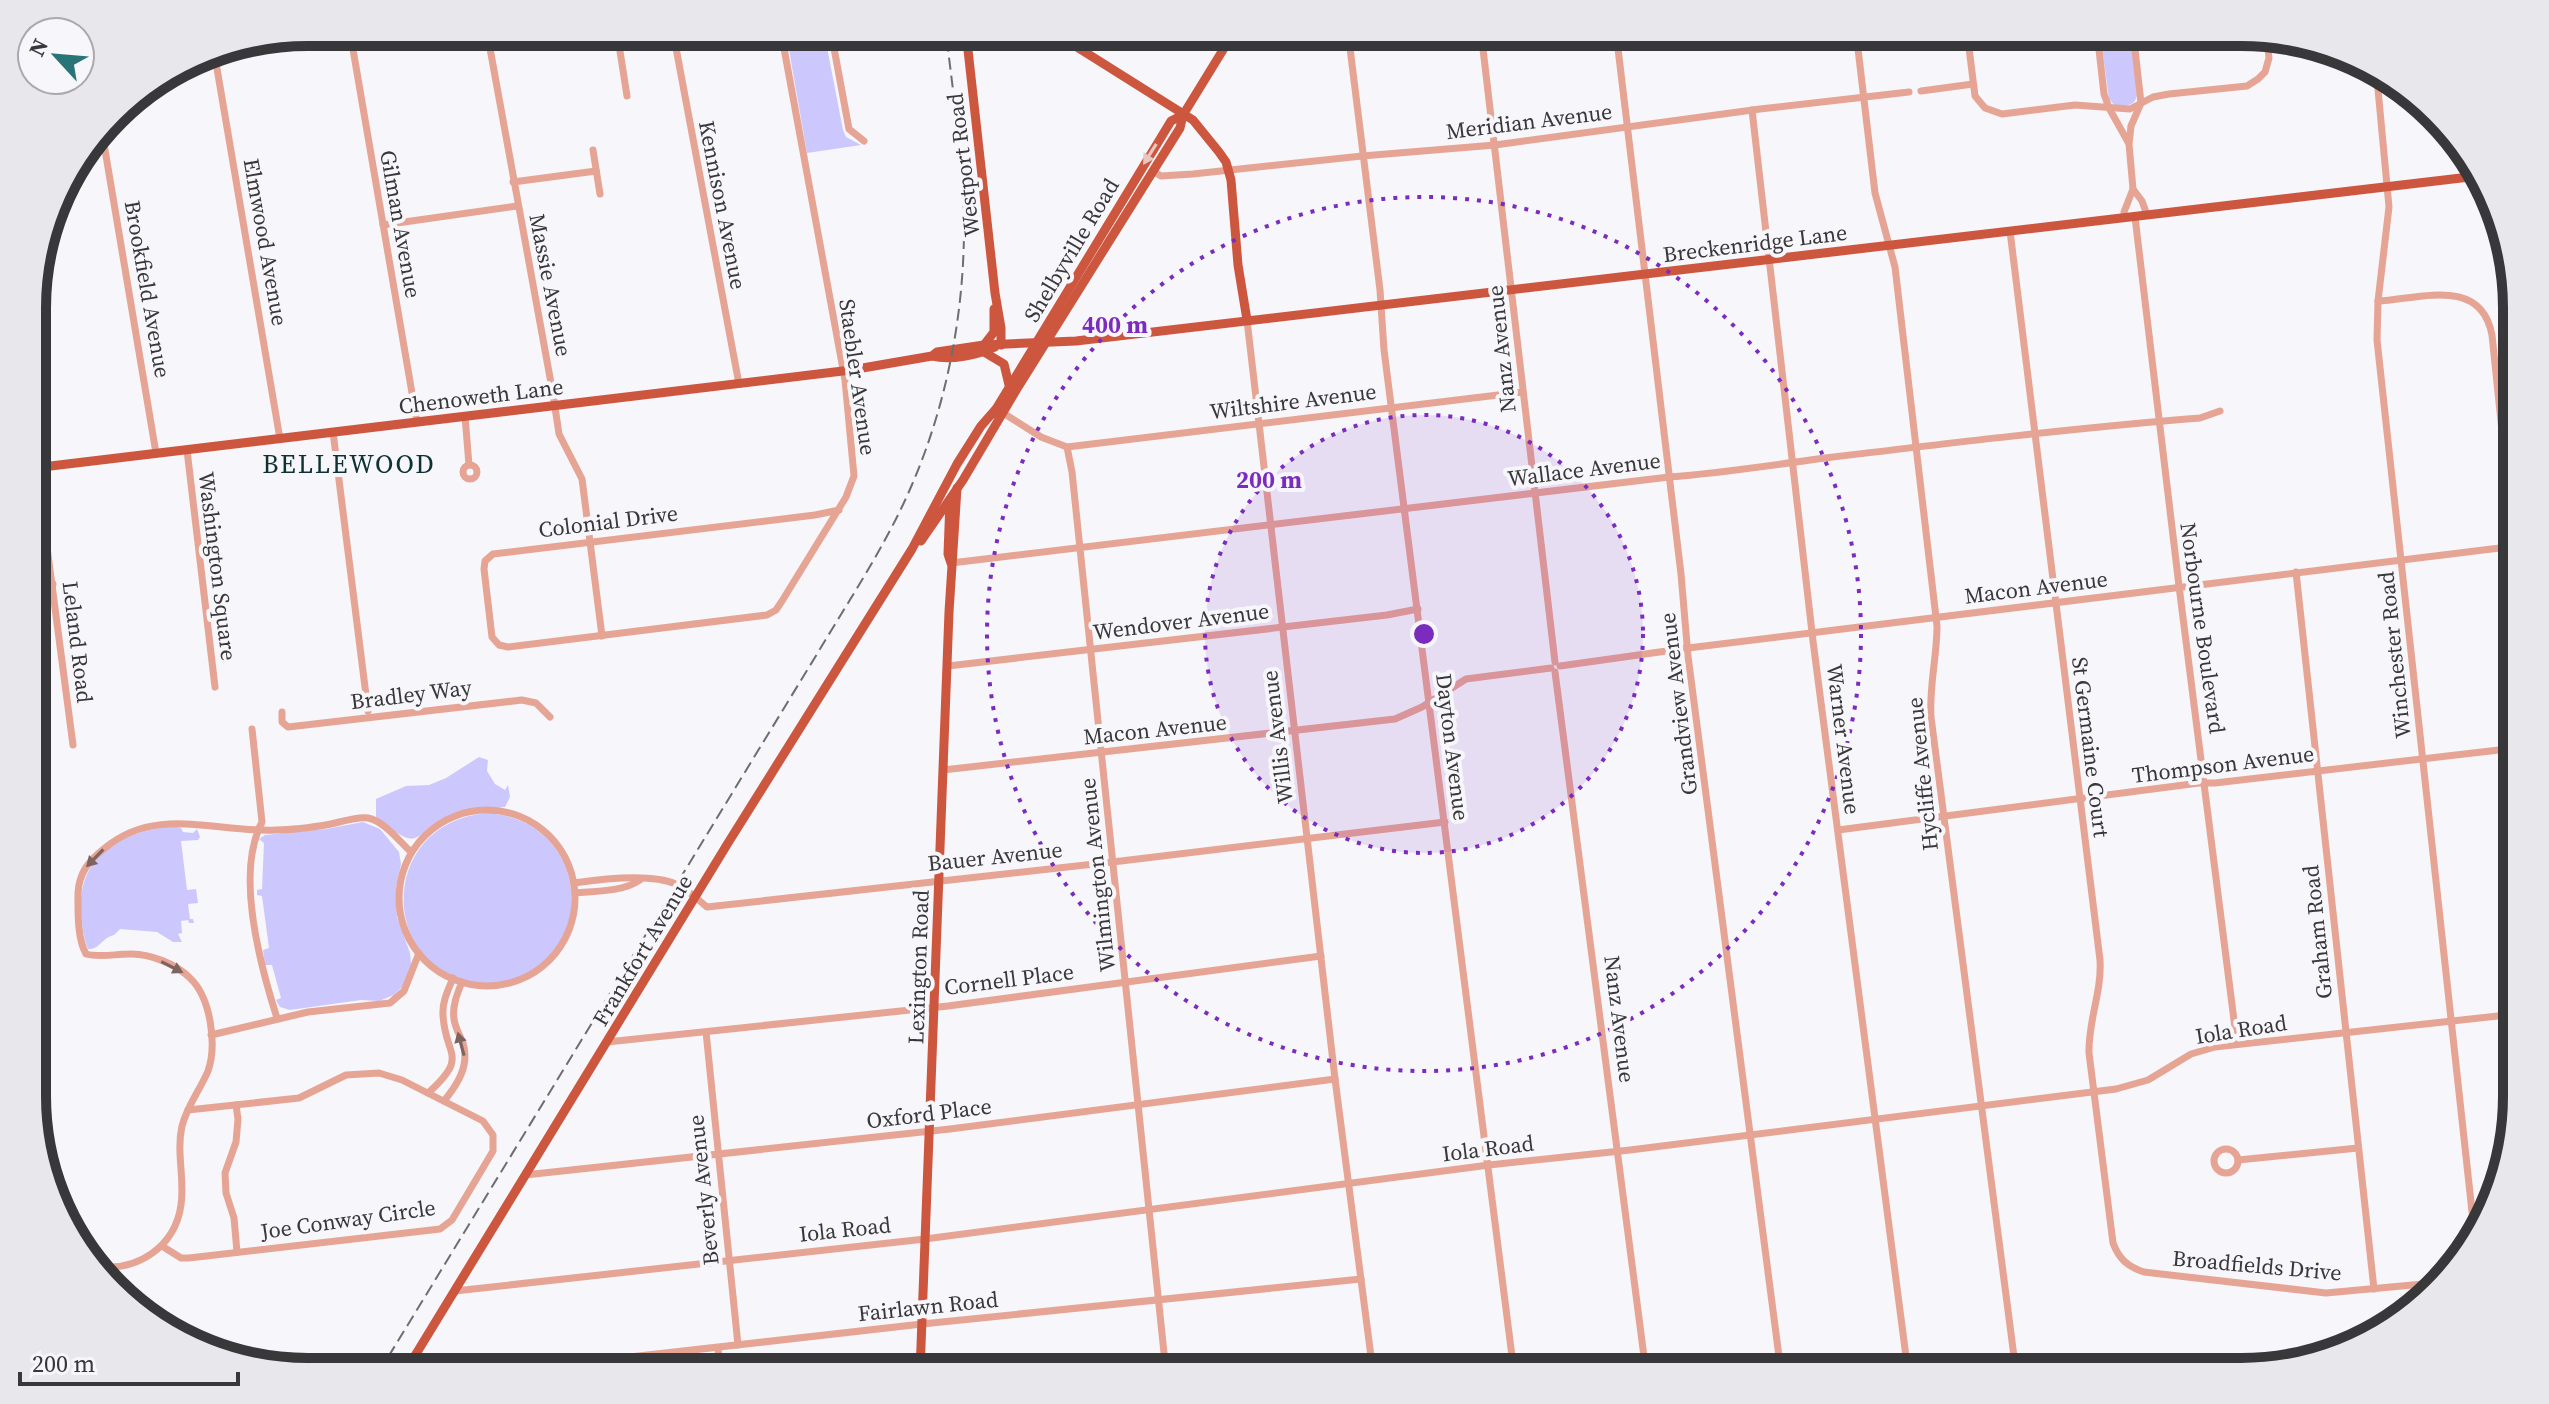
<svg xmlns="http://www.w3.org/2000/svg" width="2549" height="1404" viewBox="0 0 2549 1404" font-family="'Source Serif 4',serif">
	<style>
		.green { fill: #ccc7fd }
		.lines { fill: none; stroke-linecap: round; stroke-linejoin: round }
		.minor { stroke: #e6a494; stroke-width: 7 }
		.major { stroke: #cd563e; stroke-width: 9 }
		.rail { stroke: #6e6e71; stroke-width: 2; stroke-dasharray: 12 6; stroke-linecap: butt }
		.oneway { fill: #eac6c2 }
		.oneway2 { fill: #7e635e }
		.ring { fill: none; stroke: #7b2cbf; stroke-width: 4; stroke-dasharray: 4 8 }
		.labels { text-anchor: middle; stroke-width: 8; stroke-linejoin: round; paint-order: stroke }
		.street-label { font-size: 22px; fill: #38383a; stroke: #f6f6fb }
		.quarter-label { font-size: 26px; letter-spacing: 2px; fill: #0e3133; stroke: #f6f6fb }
		.rim { fill: none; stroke: #38383a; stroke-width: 10 }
		.centre { fill: #7b2cbf; stroke: #f6f6fb; stroke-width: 4 }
		.ring-label { font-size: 24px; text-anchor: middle; font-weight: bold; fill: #7b2cbf; stroke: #f6f6fb; stroke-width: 8; stroke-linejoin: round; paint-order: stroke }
	</style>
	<rect width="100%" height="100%" fill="#f6f6fb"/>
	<g class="green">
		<polygon points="786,32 824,32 843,130 846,137 861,145 807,153"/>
		<path d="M2100 32H2131L2137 95C2135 107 2125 106 2115 106L2109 99Z"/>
		<path d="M479 757 488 760 487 771 495 784 505 790 508 785 510 797 505 807C488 809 473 807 456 813 409 828 428 860 376 817V799L406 786 429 785 446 778Z"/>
		<path d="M487 813C603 821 597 984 486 983 381 982 371 824 487 813Z"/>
		<polygon points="363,822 380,829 399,852 401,864 396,887 397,917 410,953 411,964 403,986 394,995 379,1001 361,1000 290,1010 280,1007 276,1000 281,998 272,965 265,965 263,950 269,948 262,896 257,895 257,890 262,889 264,843 259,839 265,835 326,829"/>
		<path d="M174 826 181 828 183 832 193 833 197 829 200 837 198 840 181 841 187 890 196 889 198 903 188 904 190 919H193L194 923H189L188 920 181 921 182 933 178 934 182 942H173L157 932 120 929 114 935C103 937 99 950 88 949 83 938 82 924 81 912 78 854 122 831 174 826Z"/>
	</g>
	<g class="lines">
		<g class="minor">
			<polyline points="350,32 417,422"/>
			<polyline points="487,32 553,394 559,434 582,479 602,636"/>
			<polyline points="617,32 627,96"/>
			<polyline points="673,32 739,384"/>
			<polyline points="781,32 845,380 854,476 846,497 782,601 776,610 767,615 508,647 499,645 492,637 484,569 485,561 493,554 815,515 839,510"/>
			<polyline points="831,32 849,129 864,141"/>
			<polyline points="1348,32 1380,290 1384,350 1514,1372"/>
			<polyline points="1481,32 1555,662"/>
			<polyline points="1616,32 1681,574 1688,656 1781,1372"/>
			<path d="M1856 32 1875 193 1895 267 1937 626C1937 657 1929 686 1931 717L2016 1372"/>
			<polyline points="1967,32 1975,96 1985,108 2002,114 2075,105 2130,109 2153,97 2169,94 2247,86 2258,79 2265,72 2269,58 2267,39"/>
			<polyline points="2097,32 2104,94 2109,108 2128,142"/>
			<polyline points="2268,50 2296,47"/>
			<polyline points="214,51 280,439"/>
			<polyline points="2376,68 2389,207 2378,301 2377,340 2475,1239"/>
			<polyline points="1921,91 1973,84"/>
			<polyline points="1752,110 1813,641 1908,1372"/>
			<polyline points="102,132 156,453"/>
			<polyline points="593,150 600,194"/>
			<polyline points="1153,171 1161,176 1193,174 1362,156 1495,145 1760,109 1909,92"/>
			<polyline points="513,182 596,171"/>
			<polyline points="2133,189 2142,201 2147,215"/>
			<polyline points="2135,217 2179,586 2237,1044"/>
			<polyline points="2124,218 2124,212 2133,189 2129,144 2131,126 2141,103 2133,32"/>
			<polyline points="383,225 517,206"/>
			<path d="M2010 231 2100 960C2102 992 2088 1021 2089 1053L2113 1243C2119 1259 2128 1267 2144 1272L2326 1293 2434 1283"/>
			<path d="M2378 301C2419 299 2481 276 2492 335L2516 566"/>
			<polyline points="1247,320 1335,1079 1373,1372"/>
			<polyline points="1003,413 1041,437 1067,447 1072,472 1166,1372"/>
			<polyline points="465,416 469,465"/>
			<polyline points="333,432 368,711"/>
			<polyline points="1067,447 1523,392"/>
			<polyline points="34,448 73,745"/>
			<polyline points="187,450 215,687"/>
			<circle cx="470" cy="472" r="7"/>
			<path d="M951 563 1669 477C1721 473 1773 465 1825 458 1950 443 2075 428 2200 418L2220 411"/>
			<polyline points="2296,572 2374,1289"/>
			<polyline points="34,586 53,584"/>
			<polyline points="948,666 1387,615 1418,609"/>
			<polyline points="1560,666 1688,648 2516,546"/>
			<polyline points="1555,672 1646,1372"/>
			<polyline points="282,712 282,722 288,727 522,700 536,703 550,717"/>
			<path d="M252 729 262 822C235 873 260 965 277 1018"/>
			<polyline points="943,770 1395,719 1422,707 1466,679 1551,668"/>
			<circle cx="487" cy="898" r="88"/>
			<polyline points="1838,830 2199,783 2215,783 2516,748"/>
			<path d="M574 883C601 879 651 873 676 884 687 889 697 899 707 907L1121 861 1445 822"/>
			<path d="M575 893C595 891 623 892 640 880"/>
			<polyline points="706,1032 738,1345"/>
			<polyline points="211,1035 308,1012 390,1003 404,991 419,953"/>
			<polyline points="607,1042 948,1006 1321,956"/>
			<path d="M428 1093C470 1055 445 1057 443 1015 442 1002 448 990 453 978"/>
			<path d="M444 1101C457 1085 470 1066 463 1043 460 1035 455 1028 454 1019 452 1007 457 994 462 982"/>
			<polyline points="236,1105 238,1119 236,1142 225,1173 226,1193 234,1218 237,1252"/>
			<circle cx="2226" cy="1161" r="12"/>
			<polyline points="2238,1160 2358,1148"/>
			<polyline points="525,1175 950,1129 1335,1079"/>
			<polyline points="162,1246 181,1258 189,1258 440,1229 452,1220 493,1151 493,1135 483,1121 402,1080 379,1073 346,1075 299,1098 188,1110"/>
			<path d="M97 1266C137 1272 175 1247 181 1205 185 1179 176 1153 182 1126 187 1106 200 1090 208 1071 217 1045 211 998 190 978 176 964 149 953 129 954 115 954 100 958 86 954 77 938 78 911 78 893 79 873 89 860 105 848 156 805 217 833 276 830 294 830 314 827 331 824 342 822 357 816 368 818 384 821 399 841 411 852"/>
			<polyline points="455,1291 925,1239 1489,1165 1630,1150 2116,1089 2148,1080 2191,1054 2215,1047 2516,1014"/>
			<polyline points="718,1348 720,1372"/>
			<polyline points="286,1366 325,1360 327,1372"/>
			<polyline points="498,1372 922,1324 1361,1279"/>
		</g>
		<g class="major">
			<polyline points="966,32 995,293 1001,328 1001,345"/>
			<polyline points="1053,32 1193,120 1219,152 1226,162 1231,180 1238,265 1247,320"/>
			<polyline points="984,345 994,332 994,309"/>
			<polyline points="984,352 1004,364 1009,385"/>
			<path d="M932 356C950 361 978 355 995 347"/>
			<polyline points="993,414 1171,121 1183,115"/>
			<polyline points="34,468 851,370 932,356 937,352 984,345 1076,341 2478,176"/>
			<polyline points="950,501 948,554 951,563"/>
			<polyline points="921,541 963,480 1018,387 1180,128 1183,115 1234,32"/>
			<polyline points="405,1372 728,843 912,549 957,464 981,426 996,409"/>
			<polyline points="920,1372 949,612 957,488"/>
		</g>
		<path class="rail" d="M379 1372 817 654C848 602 882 551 907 496 946 410 965 314 964 219 963 157 953 94 946 32"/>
	</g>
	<defs><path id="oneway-solid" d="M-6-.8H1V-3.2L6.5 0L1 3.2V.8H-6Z" transform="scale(2)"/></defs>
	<use class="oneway" href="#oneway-solid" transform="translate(1150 154) rotate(122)"/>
	<g class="oneway2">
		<use href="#oneway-solid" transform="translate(95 858) rotate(134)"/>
		<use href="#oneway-solid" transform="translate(172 967) rotate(27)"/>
		<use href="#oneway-solid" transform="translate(461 1044) rotate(-105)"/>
	</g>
	<circle cx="1424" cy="634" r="219" fill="#7b2cbf" fill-opacity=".12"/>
	<g class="ring">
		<circle cx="1424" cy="634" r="219"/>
		<circle cx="1424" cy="634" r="437"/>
	</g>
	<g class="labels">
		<g class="street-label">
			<text transform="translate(1529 121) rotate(-7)" y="8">Meridian Avenue</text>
			<text transform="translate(963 165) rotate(-97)" y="8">Westport Road</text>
			<text transform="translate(723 205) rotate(79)" y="8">Kennison Avenue</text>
			<text transform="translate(401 224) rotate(80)" y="8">Gilman Avenue</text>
			<text transform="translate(266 242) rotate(80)" y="8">Elmwood Avenue</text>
			<text transform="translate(1755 243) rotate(-7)" y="8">Breckenridge Lane</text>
			<text transform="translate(1071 250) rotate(-59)" y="8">Shelbyville Road</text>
			<text transform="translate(551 285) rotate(79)" y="8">Massie Avenue</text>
			<text transform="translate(148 289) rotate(80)" y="8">Brookfield Avenue</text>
			<text transform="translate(1501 349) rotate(-96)" y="8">Nanz Avenue</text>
			<text transform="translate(858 377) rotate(82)" y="8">Staebler Avenue</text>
			<text transform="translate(481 396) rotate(-7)" y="8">Chenoweth Lane</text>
			<text transform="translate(1293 401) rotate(-7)" y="8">Wiltshire Avenue</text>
			<text transform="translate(1584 469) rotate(-7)" y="8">Wallace Avenue</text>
			<text transform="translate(608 521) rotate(-7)" y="8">Colonial Drive</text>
			<text transform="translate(218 566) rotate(83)" y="8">Washington Square</text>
			<text transform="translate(2036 587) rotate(-7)" y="8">Macon Avenue</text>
			<text transform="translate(1181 621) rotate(-7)" y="8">Wendover Avenue</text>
			<text transform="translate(2203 628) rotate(82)" y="8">Norbourne Boulevard</text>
			<text transform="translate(78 642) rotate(83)" y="8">Leland Road</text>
			<text transform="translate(2394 655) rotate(-96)" y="8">Winchester Road</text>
			<text transform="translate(411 694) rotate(-7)" y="8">Bradley Way</text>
			<text transform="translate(1678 704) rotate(-97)" y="8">Grandview Avenue</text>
			<text transform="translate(1155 729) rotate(-6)" y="8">Macon Avenue</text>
			<text transform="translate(1277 737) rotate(-97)" y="8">Willis Avenue</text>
			<text transform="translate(1844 739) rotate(83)" y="8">Warner Avenue</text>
			<text transform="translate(1453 747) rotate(83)" y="8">Dayton Avenue</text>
			<text transform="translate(2091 747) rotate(83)" y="8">St Germaine Court</text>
			<text transform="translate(2223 764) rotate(-7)" y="8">Thompson Avenue</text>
			<text transform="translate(1922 774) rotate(-96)" y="8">Hycliffe Avenue</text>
			<text transform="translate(995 856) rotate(-6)" y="8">Bauer Avenue</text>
			<text transform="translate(1097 875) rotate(-96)" y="8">Wilmington Avenue</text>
			<text transform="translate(2317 932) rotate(-96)" y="8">Graham Road</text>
			<text transform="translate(642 950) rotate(-59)" y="8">Frankfort Avenue</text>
			<text transform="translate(918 967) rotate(-88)" y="8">Lexington Road</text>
			<text transform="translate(1009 979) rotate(-7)" y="8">Cornell Place</text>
			<text transform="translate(1620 1019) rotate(83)" y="8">Nanz Avenue</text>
			<text transform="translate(2241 1029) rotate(-9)" y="8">Iola Road</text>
			<text transform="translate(929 1113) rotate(-7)" y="8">Oxford Place</text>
			<text transform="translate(1488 1148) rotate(-7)" y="8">Iola Road</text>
			<text transform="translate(703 1190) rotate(-96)" y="8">Beverly Avenue</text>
			<text transform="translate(348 1219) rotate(-8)" y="8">Joe Conway Circle</text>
			<text transform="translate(845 1229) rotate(-6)" y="8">Iola Road</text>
			<text transform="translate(2257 1265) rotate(5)" y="8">Broadfields Drive</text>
			<text transform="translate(928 1306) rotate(-6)" y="8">Fairlawn Road</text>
		</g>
		<g class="quarter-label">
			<text x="349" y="473">BELLEWOOD</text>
		</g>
	</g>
	<path d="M0 0H2549V1404H0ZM308 46H2241A262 262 0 0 1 2503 308V1096A262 262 0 0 1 2241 1358H308A262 262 0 0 1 46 1096V308A262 262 0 0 1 308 46Z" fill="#e7e7ec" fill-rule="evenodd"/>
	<path class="rim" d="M308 46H2241A262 262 0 0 1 2503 308V1096A262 262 0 0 1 2241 1358H308A262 262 0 0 1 46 1096V308A262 262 0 0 1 308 46Z"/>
	<circle cx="1424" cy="634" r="12" class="centre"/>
	<g class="ring-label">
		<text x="1115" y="333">400 m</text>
		<text x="1269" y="488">200 m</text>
	</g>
	<g transform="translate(56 56) rotate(296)"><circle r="38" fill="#f6f6fb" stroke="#aaaaae" stroke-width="2"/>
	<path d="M0-6L14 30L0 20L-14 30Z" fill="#297477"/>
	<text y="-12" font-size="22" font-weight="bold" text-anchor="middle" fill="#38383a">N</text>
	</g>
	<path d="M20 1372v12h218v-12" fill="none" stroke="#38383a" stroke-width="4"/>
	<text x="32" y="1372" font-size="24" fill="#38383a" stroke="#f6f6fb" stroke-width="6" paint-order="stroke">200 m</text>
</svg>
